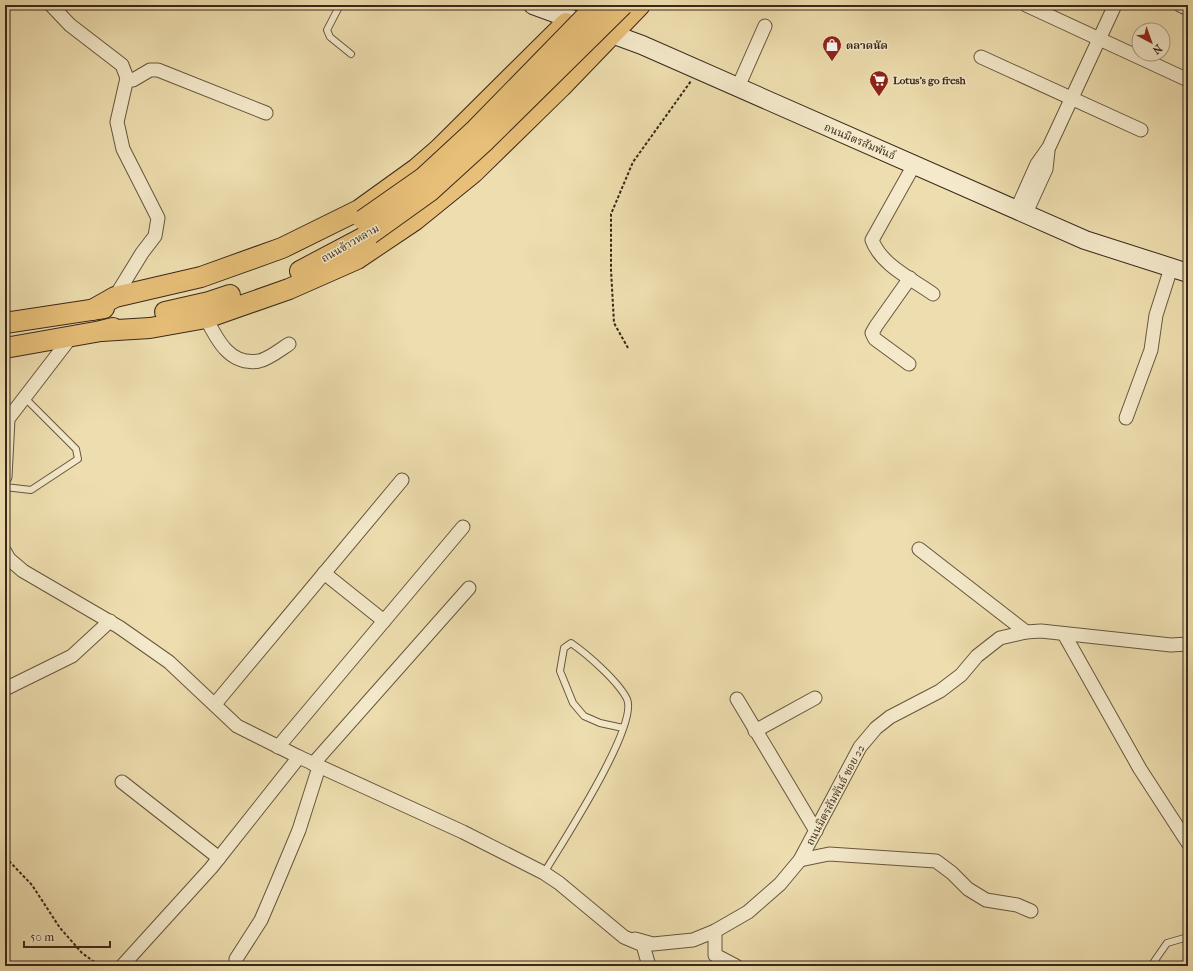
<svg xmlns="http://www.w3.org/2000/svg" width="1193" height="971" viewBox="0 0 1193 971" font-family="'IM FELL French Canon','Noto Serif Thai',serif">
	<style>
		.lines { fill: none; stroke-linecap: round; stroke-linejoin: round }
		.lane-casing { stroke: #67563e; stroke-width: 8 }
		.street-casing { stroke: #67563e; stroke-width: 15 }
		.secondary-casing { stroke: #3a2819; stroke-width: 20 }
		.primary-casing { stroke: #3a2819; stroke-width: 22 }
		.path { stroke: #3a2819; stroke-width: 2; stroke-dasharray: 3 2; stroke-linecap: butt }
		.lane { stroke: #f4eacb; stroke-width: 6 }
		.street { stroke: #f4eacb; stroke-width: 13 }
		.secondary { stroke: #f4eacb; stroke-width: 18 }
		.primary { stroke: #e7bf78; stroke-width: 20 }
		.primary-bridge-casing { stroke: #3a2819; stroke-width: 22; stroke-linecap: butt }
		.primary-bridge { stroke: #e7bf78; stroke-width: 20 }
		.labels { text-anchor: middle; stroke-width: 3; stroke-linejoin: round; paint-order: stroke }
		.poi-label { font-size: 11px; font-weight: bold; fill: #3a2819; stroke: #f4eacb; text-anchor: start }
		.street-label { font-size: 11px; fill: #3a2819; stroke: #f4eacb }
	</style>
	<rect width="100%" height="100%" fill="#eedeaf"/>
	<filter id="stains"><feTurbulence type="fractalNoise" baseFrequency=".005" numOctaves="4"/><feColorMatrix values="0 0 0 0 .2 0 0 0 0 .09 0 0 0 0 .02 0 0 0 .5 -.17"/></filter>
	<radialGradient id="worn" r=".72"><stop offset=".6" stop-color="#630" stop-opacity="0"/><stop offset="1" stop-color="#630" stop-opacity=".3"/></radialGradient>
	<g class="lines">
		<g class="lane-casing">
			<g id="lane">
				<polyline points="340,5 327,30 330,37 351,54"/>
				<polyline points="5,487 31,490 78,459 76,449 24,397"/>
				<path d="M544 873C560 846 639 726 627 699 618 681 587 654 571 643L564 648 560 671 573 703 584 716 600 723 623 728"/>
				<polyline points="1151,966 1167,943 1188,937"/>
			</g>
		</g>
		<g class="street-casing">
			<g id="street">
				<polyline points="51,5 70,25 122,65 127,78 117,122 123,149 158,218 155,236 142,253 115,297"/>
				<polyline points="1026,5 1188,80"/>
				<polyline points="1180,5 1188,9"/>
				<polyline points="981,57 1141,130"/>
				<polyline points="127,78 133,80 150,70 158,70 266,113"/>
				<polyline points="738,87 765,26"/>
				<path d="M914 165 872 240C881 265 912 279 933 294"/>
				<polyline points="1016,211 1037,164 1049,147 1115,5"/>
				<polyline points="1025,215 1046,169 1048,151"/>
				<path d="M206 318C217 340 230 366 259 361 269 359 281 349 289 344"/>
				<polyline points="909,364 875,339 872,333 876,326 910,278"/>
				<polyline points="1126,418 1151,350 1156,315 1171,268"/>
				<polyline points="5,477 8,419 71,337"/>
				<polyline points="919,549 1026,632"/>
				<polyline points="5,552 9,559 23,571 119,627 169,662 237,726 299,757 463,832 544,873 559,883 624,937 643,945 649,966"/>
				<polyline points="324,573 384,621"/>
				<polyline points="1064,634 1140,769 1188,843"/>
				<polyline points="5,689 72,656 110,621"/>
				<polyline points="737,699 816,831"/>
				<polyline points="215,704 402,480"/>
				<polyline points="755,731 815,698"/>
				<polyline points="278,747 463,527"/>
				<polyline points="313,764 469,588"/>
				<polyline points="122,782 219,858"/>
				<polyline points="800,860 829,854 936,861 952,873 968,889 986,900 1017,905 1031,911"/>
				<polyline points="715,931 715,955 736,966"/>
				<polyline points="635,939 653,944 693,940 715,931 748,912 780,884 800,860 860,747 876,728 890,717 940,691 961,675 977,656 1000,638 1026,632 1041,631 1171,645 1188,644"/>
				<polyline points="236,959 261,920 276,885 299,830 319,767"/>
				<polyline points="122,966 211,868 299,757"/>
			</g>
		</g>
		<g class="secondary-casing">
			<polyline id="secondary" points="533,5 642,45 1085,240 1188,273"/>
		</g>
		<g class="primary-casing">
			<g id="primary">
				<polyline points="300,271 370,234"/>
				<polyline points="92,310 115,297 201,277 282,248 359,210 416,169 439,149 566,23"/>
				<polyline points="165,312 209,302 230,295"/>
				<polyline points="5,323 104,308"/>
				<polyline points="101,331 150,328 206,318 289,289 357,259 415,220 473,173 561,87 640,5"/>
				<polyline points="5,348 101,331 113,328"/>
			</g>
		</g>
		<g class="path">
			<polyline points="628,348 614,323 611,270 611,214 633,162 691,81"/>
			<polyline points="5,852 9,861 32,885 60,928 82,953 100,966"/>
		</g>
		<use href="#lane" class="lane"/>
		<use href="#street" class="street"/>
		<use href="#secondary" class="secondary"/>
		<use href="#primary" class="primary"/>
		<g class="primary-bridge-casing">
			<g id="primary-bridge">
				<polyline points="363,220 423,178 476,129 597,5"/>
				<polyline points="370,234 430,191 486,140 623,5"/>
			</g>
		</g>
		<use href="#primary-bridge" class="primary-bridge"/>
	</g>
	<defs>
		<g id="shop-pin" transform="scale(1)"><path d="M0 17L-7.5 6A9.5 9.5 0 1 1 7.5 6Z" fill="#8f2418" stroke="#f4eacb"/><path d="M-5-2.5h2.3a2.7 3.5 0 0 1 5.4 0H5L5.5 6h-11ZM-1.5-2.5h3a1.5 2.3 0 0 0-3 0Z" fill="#fff"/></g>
		<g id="supermarket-pin" transform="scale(1)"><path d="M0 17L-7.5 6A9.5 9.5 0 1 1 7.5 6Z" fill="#8f2418" stroke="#f4eacb"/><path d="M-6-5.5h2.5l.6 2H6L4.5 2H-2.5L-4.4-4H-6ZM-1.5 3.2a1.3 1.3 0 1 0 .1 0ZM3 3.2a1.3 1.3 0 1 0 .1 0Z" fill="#fff"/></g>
	</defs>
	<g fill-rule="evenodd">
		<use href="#shop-pin" x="832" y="45"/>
		<use href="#supermarket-pin" x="879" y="80"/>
	</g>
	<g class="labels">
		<g class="poi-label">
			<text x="846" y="49">ตลาดนัด</text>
			<text x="893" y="84">Lotus's go fresh</text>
		</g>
		<g class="street-label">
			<text transform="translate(860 141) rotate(23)" y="4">ถนนมิตรสัมพันธ์</text>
			<text transform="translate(350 243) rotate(-30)" y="4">ถนนข้าวหลาม</text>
			<text transform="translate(835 795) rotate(-62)" y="4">ถนนมิตรสัมพันธ์ ซอย 22</text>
		</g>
	</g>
	<rect width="1193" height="971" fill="none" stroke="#eedeaf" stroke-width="20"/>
	<rect x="6" y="6" width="1181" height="959" fill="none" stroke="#3a2819" stroke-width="2"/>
	<rect x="10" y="10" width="1173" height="951" fill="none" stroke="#3a2819"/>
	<g transform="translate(1151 42) rotate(139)"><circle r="19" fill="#f4eacb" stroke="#aa9c84"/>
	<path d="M0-3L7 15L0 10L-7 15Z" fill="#8f2418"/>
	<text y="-6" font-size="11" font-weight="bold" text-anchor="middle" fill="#3a2819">N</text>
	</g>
	<path d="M24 941v6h86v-6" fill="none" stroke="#3a2819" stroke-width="2"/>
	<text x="30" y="941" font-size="12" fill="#3a2819" stroke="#f4eacb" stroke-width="3" paint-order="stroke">50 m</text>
	<rect width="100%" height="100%" filter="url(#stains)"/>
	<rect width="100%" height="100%" fill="url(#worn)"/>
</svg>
